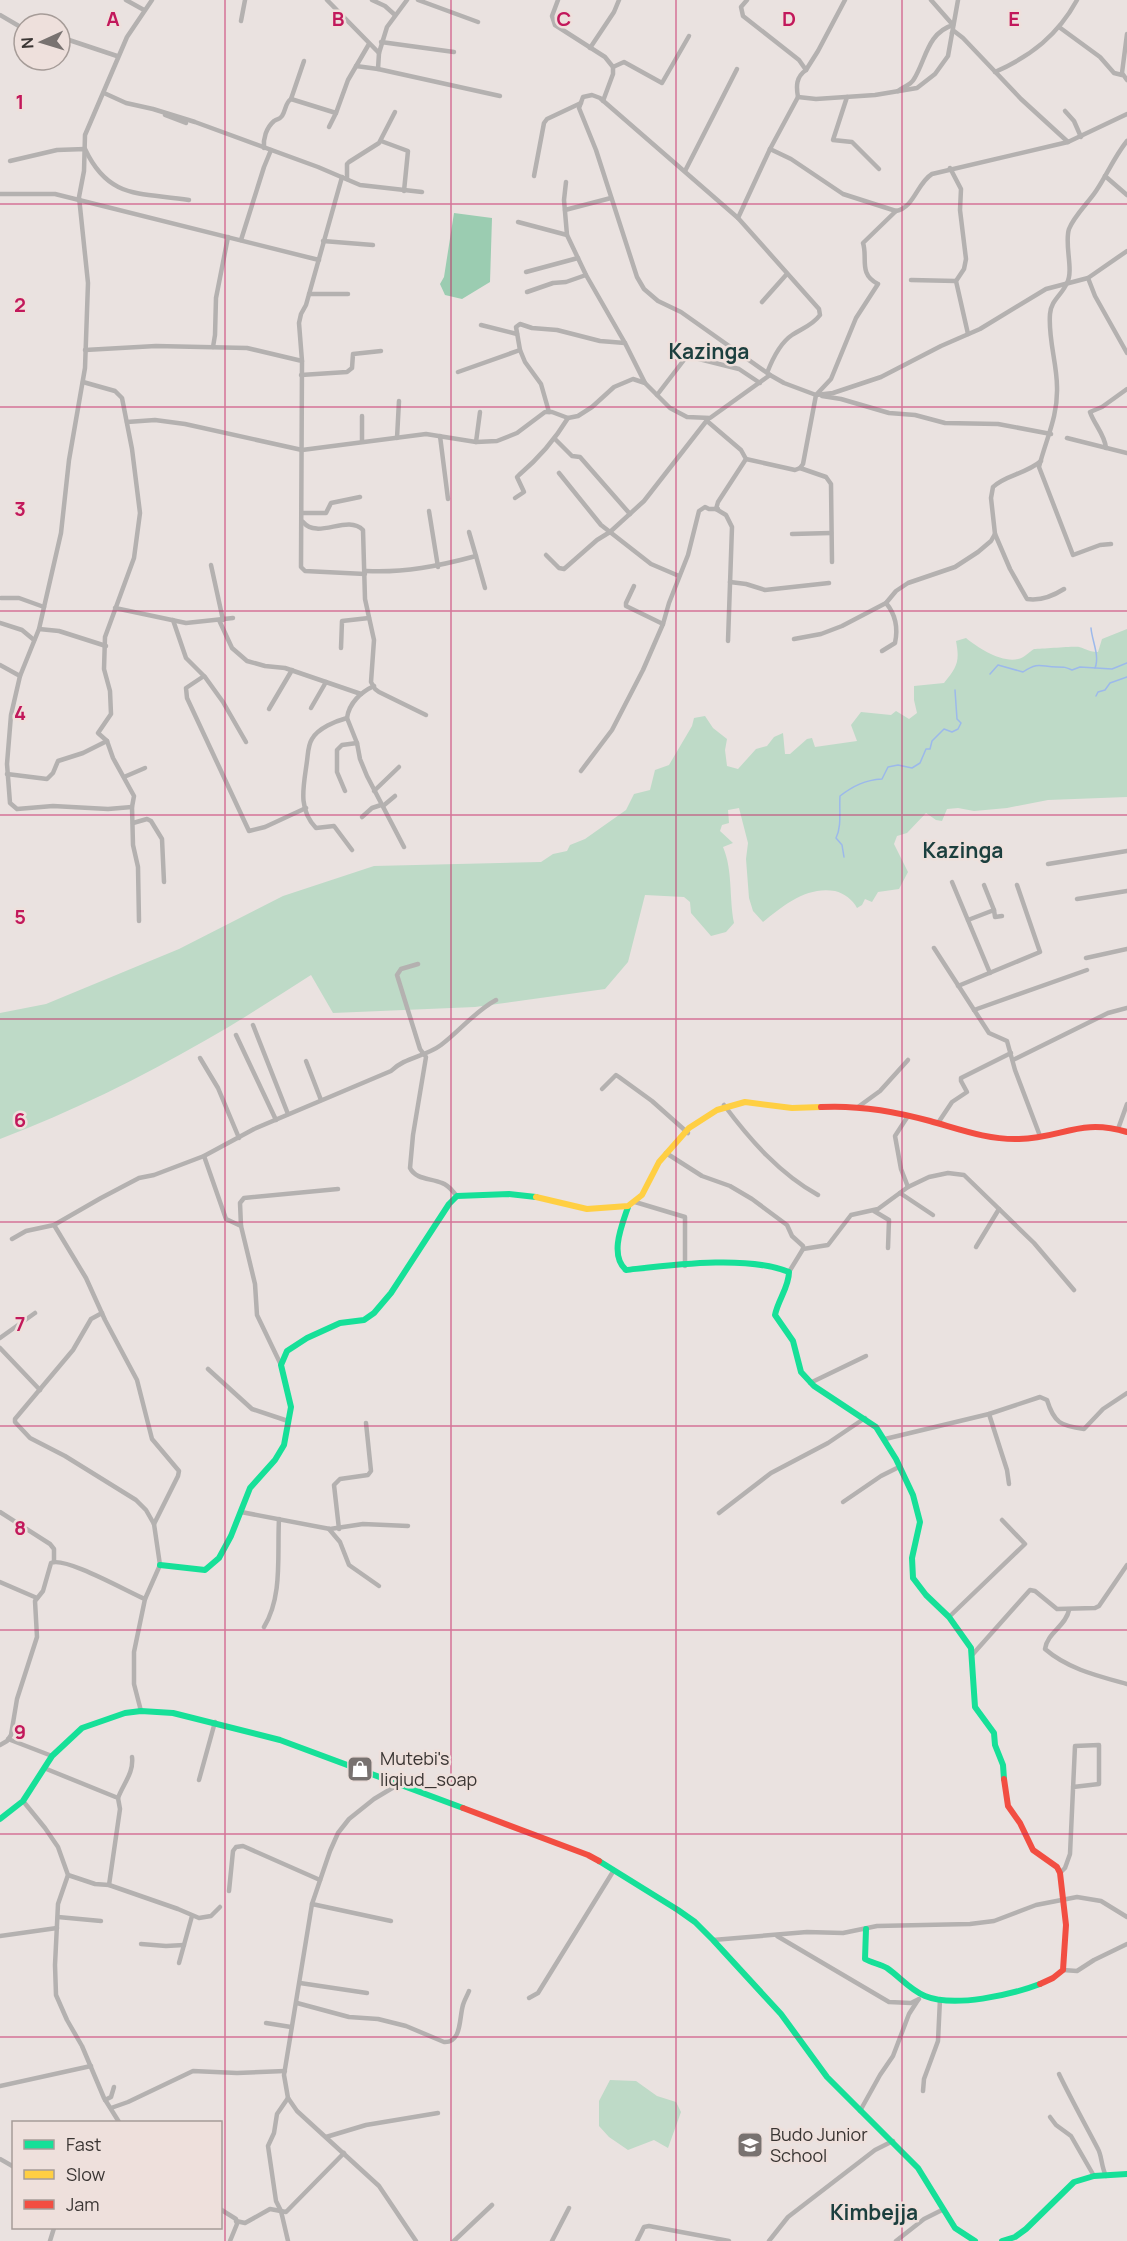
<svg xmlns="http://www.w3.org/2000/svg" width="1127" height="2241" viewBox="0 0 1127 2241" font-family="Manrope,sans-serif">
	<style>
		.green { fill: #bedac7 }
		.forest { fill: #9bccb1 }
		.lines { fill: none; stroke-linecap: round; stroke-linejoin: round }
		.stream { stroke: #9cb9eb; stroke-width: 1.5 }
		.street { stroke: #b4b1b0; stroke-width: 4.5 }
		.fast { stroke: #16e098; stroke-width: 6 }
		.slow { stroke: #ffcf43; stroke-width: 6 }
		.jam { stroke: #f24e42; stroke-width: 6 }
		.grid { fill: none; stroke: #c2185b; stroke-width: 1.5; stroke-opacity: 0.55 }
		.labels { text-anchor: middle; stroke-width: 5; stroke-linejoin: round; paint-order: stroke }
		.poi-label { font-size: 18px; fill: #3a3533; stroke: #eee0dc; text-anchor: start }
		.quarter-label { font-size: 21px; font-weight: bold; fill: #1c3f3e; stroke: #eee0dc }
		.grid-label { font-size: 20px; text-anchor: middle; font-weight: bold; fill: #c2185b; stroke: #eee0dc; stroke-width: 5; stroke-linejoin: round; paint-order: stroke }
	</style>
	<rect width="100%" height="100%" fill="#eae2e0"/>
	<g class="green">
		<path d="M1127 629V797L1048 800 1007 808 974 811 958 808 947 809 942 821 936 820 926 813 907 833 897 836 894 844 908 872 899 889 878 892 872 902 865 899 862 905 857 908C853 900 844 893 835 891 807 886 784 905 763 922L753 911 749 898 746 859 748 843 739 808 728 810 729 823 722 825 720 831 733 843 723 847C733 870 729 899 734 923L726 932 711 936 691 913 690 902 684 897 645 895 628 962 605 989 475 1007 333 1013 311 975C276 997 242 1020 206 1040 140 1078 71 1112 0 1139V1013L46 1004 179 949 283 896 374 866 541 862 553 854 567 851 570 845 585 839 626 810 634 794 650 790 655 770 669 765 692 726 694 718 705 716 713 728 727 739 725 750 727 766 738 769 756 749 767 746 774 737 783 733 785 754H790L807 739 812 738 815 747 857 741 851 725 861 712 891 715 896 711 909 719 917 713 914 700V686L944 683C957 667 960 662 956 641L966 638C978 648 1002 663 1018 659 1024 658 1029 652 1034 649 1043 649 1074 646 1079 647 1087 649 1089 652 1098 652L1102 639Z"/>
		<polygon points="610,2080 636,2081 657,2096 676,2102 681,2112 668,2148 654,2140 628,2150 609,2137 599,2126 599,2101"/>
	</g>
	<polygon class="forest" points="454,213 492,218 490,282 462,299 445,295 440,284 444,277"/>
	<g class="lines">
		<g class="stream">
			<path d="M1091 628C1092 641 1100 656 1095 668"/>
			<path d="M990 674 998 665 1023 672C1039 661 1041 667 1057 667 1064 667 1066 667 1072 670L1080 667 1112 669 1127 663"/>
			<polyline points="1096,696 1098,692 1105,690 1110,683 1127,677"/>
			<path d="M844 857 842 845 836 838C842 826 839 810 840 796 853 786 865 780 882 779L888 767 898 765 912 768 920 763 926 749H930L932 741 944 729 952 732 958 729 961 723 957 719 955 690"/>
		</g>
		<g class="street">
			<polyline points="126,0 144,10"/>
			<polyline points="327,0 379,53 387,27 407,0"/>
			<polyline points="372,0 385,6 395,15"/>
			<polyline points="418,0 478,22"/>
			<polyline points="558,0 552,16 555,25 605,57 613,67 613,74 603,101"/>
			<path d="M747 0 741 7 743 16 799 60 806 70C796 77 796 86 798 97"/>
			<polyline points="0,15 24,29"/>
			<polyline points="241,21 245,0"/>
			<polyline points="1059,27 1100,57 1114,73 1122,75"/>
			<polyline points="952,33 954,31 963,38 1021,99 1068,142 1127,114"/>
			<polyline points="1127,34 1122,73 1127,80"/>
			<polyline points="60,37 117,56"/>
			<polyline points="381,42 454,52"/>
			<polyline points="590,48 614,12 619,0"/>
			<polyline points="356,66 378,69 500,96"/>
			<polyline points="613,67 624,62 662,83 689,36"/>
			<polyline points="378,69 379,53"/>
			<polyline points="806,70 818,51 845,0"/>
			<path d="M995 72C1031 56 1058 35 1077 0"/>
			<path d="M898 91C903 87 911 85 914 79 926 60 927 33 953 25L931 0"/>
			<polyline points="104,93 126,103 153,109 195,122 318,167 360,185 422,192"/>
			<polyline points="847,97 833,140 852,142 879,169"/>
			<polyline points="291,99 304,61"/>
			<polyline points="1065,111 1074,121 1081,137"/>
			<polyline points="165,115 186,123"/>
			<polyline points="329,127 336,113"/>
			<polyline points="381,141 408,151 404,191"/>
			<path d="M264 148C263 139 266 128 274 121 278 118 279 120 282 116 286 110 285 103 291 99L336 113 348 80 369 44"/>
			<path d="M770 149 791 159 843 194 896 211C914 208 917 183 932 174L1068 142"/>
			<path d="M10 161 57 150 85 149C109 200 140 192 189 200"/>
			<polyline points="950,168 961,189 960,210 966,259 964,269 956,281 968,334"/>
			<polyline points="685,171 737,69"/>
			<polyline points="534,176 544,123 547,119 581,103"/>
			<polyline points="1105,176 1127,195"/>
			<polyline points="347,179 347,164 349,162 379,143 395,112"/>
			<polyline points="566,182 564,200 567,235 586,275 625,343 645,383"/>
			<polyline points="0,194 55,194 319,260"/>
			<polyline points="565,210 611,198"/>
			<polyline points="738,218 770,149 798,97 816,99 875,95 917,88 935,74 948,56 958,0"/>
			<polyline points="518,222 567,235"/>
			<polyline points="241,240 264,167 271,150"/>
			<polyline points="323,241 373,245"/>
			<polyline points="526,272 578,258"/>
			<polyline points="1088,278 1095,296 1127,353"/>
			<polyline points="911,280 956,281"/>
			<polyline points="527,292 553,283 566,282 586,275"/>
			<polyline points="309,294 348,294"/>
			<polyline points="762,302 786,275"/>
			<polyline points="481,325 517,334"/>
			<polyline points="213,347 215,335 216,298 228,237"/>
			<polyline points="85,350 156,346 247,348 302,361 301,567 305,571 365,574"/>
			<polyline points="302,361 299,323 301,314 306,305 342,177"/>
			<polyline points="458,372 520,350"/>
			<path d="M767 373C772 360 780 343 792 335 802 328 812 326 820 315L819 309 738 218 600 98 592 95 583 97 579 108 581 113 596 150 637 277 644 289 658 301 681 312 770 375 784 383 816 395 833 393 881 377 941 346 980 329 1046 289 1088 278 1127 251"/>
			<polyline points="301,375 347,372 352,368 353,354 381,351"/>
			<polyline points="83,382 115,391 122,398 132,449 140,513 134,558 105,637 104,669 110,691 111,714 98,733 107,741 113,758 134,796 132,807 133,845 138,867 139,921"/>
			<polyline points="657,395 687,356 739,369 760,383"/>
			<polyline points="822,396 841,399 889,413 915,415 945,423 998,424 1051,434"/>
			<polyline points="549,412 541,384 525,362 520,350 516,327 520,324 532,328 557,330 600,341 625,343"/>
			<polyline points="362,416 362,441"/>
			<polyline points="707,421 741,450 746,459 718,502 716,509 726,515 732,527 728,641"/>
			<polyline points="127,422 155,420 185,424 302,450 426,434 476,442 497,441 517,433 545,412 552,412 568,418 578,416 592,407 614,387 633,379 645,383 670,408 687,417 710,418 770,375"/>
			<polyline points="440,436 448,499"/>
			<polyline points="397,438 399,401"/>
			<polyline points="1067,438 1127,453"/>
			<polyline points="555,439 572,456 580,457 630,514"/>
			<polyline points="476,442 480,412"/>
			<path d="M1106 448C1105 435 1094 424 1090 412L1102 407 1127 389"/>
			<path d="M746 459 795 470 800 468 803 464 816 395 831 379 856 318 878 284C858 274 868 258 863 243L896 211"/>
			<polyline points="800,468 826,477 831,484 832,562"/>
			<polyline points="559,473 601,525 610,532 644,501 708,419"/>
			<path d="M515 498 524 492 517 477 519 475C539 458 554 441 568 418"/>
			<polyline points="429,511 438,567"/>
			<polyline points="303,513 326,513 331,503 360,497"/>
			<path d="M303 522C318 540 347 514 363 530L365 599 374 640 371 682 375 689 379 692 426 715"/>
			<polyline points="792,534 831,533"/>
			<path d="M995 534 1010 569 1027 599C1040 601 1053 596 1064 589"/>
			<path d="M1111 544 1100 545 1073 555 1039 467C1046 439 1058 417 1057 387 1057 363 1048 339 1050 314 1051 300 1062 295 1067 283 1074 270 1064 244 1069 229 1074 216 1088 203 1096 191 1107 175 1114 157 1127 141"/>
			<polyline points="546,555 559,568 564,569 597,540 610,532 651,564 679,576"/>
			<polyline points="476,556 485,588"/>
			<polyline points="211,565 223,620"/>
			<path d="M366 571C404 573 439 566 476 556L469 532"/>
			<polyline points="730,582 746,584 765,590 829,583"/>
			<polyline points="634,586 626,603 626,606 663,624"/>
			<polyline points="1,598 19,598 44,607"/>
			<polyline points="115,608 186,623 233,618"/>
			<polyline points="173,620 186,658 204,676 186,688 187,698 249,831 265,827 306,808"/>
			<polyline points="219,620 232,648 247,661 265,666 285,668 361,694"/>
			<polyline points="0,623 22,630 34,640"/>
			<polyline points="39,629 59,631 106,646"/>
			<path d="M794 639 821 634 842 626 886 603 896 591 908 583 955 567 978 552 991 541 995 534 991 498 993 487C1005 475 1026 474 1041 461"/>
			<polyline points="341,648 342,621 369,618"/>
			<path d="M882 651 895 643C898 629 896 615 886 603"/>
			<polyline points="0,665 20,676"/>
			<polyline points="205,677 223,702 246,742"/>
			<polyline points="311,708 326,682"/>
			<polyline points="269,709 292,670"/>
			<polyline points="347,718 357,743 360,759 367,776 404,847"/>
			<polyline points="581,771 612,730 643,670 663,624 669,603 688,555 699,511 705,507 709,509 718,509"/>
			<polyline points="7,774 47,779 53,773 58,761 83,753 107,741"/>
			<polyline points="124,777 145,768"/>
			<polyline points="345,791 337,772 337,750 342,745 357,743"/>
			<polyline points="374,791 399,767"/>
			<polyline points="383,806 395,796"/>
			<polyline points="132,807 108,809 53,806 17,809 10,803 7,764 11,715 20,676 39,629 61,533 69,460 85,368 88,283 79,197 84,171 85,135 127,37 152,0"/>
			<polyline points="362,817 372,808 381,805"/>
			<polyline points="133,823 147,819 151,821 162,839 164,882"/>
			<path d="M352 850 334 826 316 828C297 808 304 785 307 761 308 754 308 745 312 739 318 728 336 721 347 718 349 703 361 692 374 686"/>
			<polyline points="1048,864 1127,851"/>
			<polyline points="952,882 990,973"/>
			<polyline points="984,885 994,910"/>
			<polyline points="1077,899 1127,891"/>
			<polyline points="968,920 994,910 995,917 1002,916"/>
			<polyline points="934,948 989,1033 1007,1041 1015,1070 1040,1136"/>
			<polyline points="1086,958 1127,949"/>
			<path d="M418 964 401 969 397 975 420 1049 426 1057 413 1135 410 1168C416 1180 431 1178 442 1183 449 1185 452 1191 457 1196"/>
			<polyline points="958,986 1040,952 1017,885"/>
			<polyline points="974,1010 1087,970"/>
			<polyline points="253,1025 288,1114"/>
			<polyline points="236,1035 276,1120"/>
			<polyline points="200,1058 218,1088 239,1138"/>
			<polyline points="1013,1060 1108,1013 1127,1008"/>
			<polyline points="306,1061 321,1100"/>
			<polyline points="602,1089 616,1075 619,1077 652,1101 688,1133"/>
			<path d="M724 1105C750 1140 780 1174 818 1195"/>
			<polyline points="858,1107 880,1091 908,1060"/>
			<polyline points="938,1123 952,1102 967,1092 961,1081 961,1078 1011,1053"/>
			<polyline points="1118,1129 1127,1104"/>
			<polyline points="666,1153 702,1176 730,1186 752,1199 787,1225 792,1236 803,1246 803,1249 789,1272"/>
			<polyline points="204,1156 226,1219 241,1226 255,1284 257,1315 281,1365"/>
			<polyline points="908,1187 901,1169 895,1136 908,1116"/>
			<polyline points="900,1193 933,1215"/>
			<polyline points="635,1202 685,1217 685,1266"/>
			<polyline points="874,1211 889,1220 888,1248"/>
			<polyline points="54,1225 86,1278 105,1320 137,1380 152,1439 179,1471 178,1476 154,1524"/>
			<polyline points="241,1226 240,1203 244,1198 338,1189"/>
			<path d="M12 1239 26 1231 54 1225 101 1198 139 1178 154 1175 204 1156 254 1129 391 1071C405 1057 425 1057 441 1045 461 1030 474 1012 496 1000"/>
			<polyline points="976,1247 999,1209"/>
			<polyline points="803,1249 828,1245 851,1215 878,1209 908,1187 929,1177 948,1173 964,1175 1034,1243 1074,1290"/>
			<polyline points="102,1313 91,1319 73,1350 15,1419 15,1422 30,1438 65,1456 136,1500 146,1510 154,1524 160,1565 145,1599 134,1652 134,1684 141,1711"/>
			<polyline points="0,1338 35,1313"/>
			<polyline points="0,1348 40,1390"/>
			<polyline points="208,1369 252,1409 288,1421"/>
			<polyline points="810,1383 866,1356"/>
			<polyline points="989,1414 1007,1470 1009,1484"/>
			<path d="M885 1439 989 1414 1040 1397 1047 1400C1054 1423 1061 1426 1084 1429L1103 1409 1127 1393"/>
			<polyline points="843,1502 881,1476 899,1467"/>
			<polyline points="0,1512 50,1544 54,1549 54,1561"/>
			<polyline points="241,1512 330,1529 363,1524 408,1526"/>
			<polyline points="719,1513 771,1473 828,1443 865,1418"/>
			<polyline points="329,1529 340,1542 349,1565 379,1586"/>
			<polyline points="339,1529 334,1485 340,1479 368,1475 371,1471 366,1423"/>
			<polyline points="0,1582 37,1598"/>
			<path d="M1069 1610C1066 1626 1047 1633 1045 1649 1068 1669 1098 1676 1127 1684"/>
			<polyline points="949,1617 1025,1544 1002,1520"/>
			<path d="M264 1627C283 1596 277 1555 279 1519"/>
			<polyline points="973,1654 1030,1590 1035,1591 1057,1609 1095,1608 1099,1606 1127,1565"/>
			<polyline points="8,1739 52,1756"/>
			<path d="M0 1745 7 1741 11 1735 17 1699 37 1637 35 1601 43 1591 51 1563C65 1556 128 1592 145 1599"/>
			<polyline points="44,1768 118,1798 120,1809 109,1885"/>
			<polyline points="199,1780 215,1722"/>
			<polyline points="399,1784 374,1799 349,1819 338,1833 330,1851 312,1904 284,2075 288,2098 297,2111 379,2186 416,2241"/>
			<path d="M118 1798C123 1784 134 1773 132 1757"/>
			<polyline points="23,1801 45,1828 58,1847 68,1875 58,1904 55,1965 56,1995 67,2020 82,2046 104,2098 119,2122"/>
			<polyline points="1060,1873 1065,1868 1070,1854 1075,1746 1099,1745 1099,1784 1073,1787"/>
			<polyline points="68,1875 95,1884 109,1885 178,1909 199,1918 211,1916 220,1907"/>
			<polyline points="229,1891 233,1851 236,1847 243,1846 320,1880"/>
			<polyline points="312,1904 391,1921"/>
			<polyline points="58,1917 101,1921"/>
			<polyline points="0,1936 57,1928"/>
			<polyline points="777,1936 889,2002 911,2003 919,1999"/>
			<polyline points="713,1940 807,1932 843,1933 877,1926 970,1924 994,1921 1036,1905 1077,1897 1101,1901 1127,1917"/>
			<polyline points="141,1944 166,1946 184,1945"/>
			<polyline points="179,1963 192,1916"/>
			<polyline points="1063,1970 1077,1971 1094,1960 1127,1944"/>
			<polyline points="300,1983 367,1993"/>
			<polyline points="529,1998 538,1993 614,1870"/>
			<path d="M297 2003 349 2017 378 2019 406 2026 444 2042C462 2043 459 2018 463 2005 464 2001 467 1996 469 1991"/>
			<polyline points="266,2023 291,2027"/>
			<path d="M1059 2074C1071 2099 1085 2124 1098 2149 1102 2156 1101 2166 1106 2176"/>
			<polyline points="0,2086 91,2066"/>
			<polyline points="923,2091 924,2079 938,2041 940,1999"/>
			<polyline points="105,2100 111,2097 114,2087"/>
			<polyline points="111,2108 128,2102 193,2071 237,2073 285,2071"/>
			<polyline points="860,2111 880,2075 893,2056 909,2014 918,2000"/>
			<polyline points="1050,2117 1056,2125 1071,2136 1094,2176"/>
			<polyline points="326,2137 366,2125 438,2113"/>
			<polyline points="0,2159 14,2167"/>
			<polyline points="220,2209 236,2219 237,2224 230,2241"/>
			<polyline points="236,2221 245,2223 270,2209 286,2212 344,2153"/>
			<polyline points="50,2241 54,2228"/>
			<polyline points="288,2241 281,2211 276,2201 268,2146 274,2133 277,2114 288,2098"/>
			<polyline points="454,2241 492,2205"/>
			<polyline points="552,2241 569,2208"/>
			<polyline points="637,2241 644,2227 649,2226 729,2241"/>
			<polyline points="769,2241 788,2217 875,2150 893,2141"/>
			<polyline points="896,2241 924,2219 942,2210"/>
		</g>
		<g class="fast">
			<path d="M628 1207C622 1225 609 1255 626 1270 672 1265 747 1255 789 1272 789 1287 778 1300 775 1315L793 1341 801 1372 814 1386 876 1427 896 1459 913 1495 920 1522 912 1558 913 1578 926 1595 949 1617 971 1648 975 1707 994 1733 995 1745 1003 1765 1004 1779"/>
			<polyline points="160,1565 205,1570 219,1558 231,1536 250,1488 275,1460 284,1445 291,1407 281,1365 287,1351 307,1338 340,1323 364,1320 374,1313 391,1293 449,1204 457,1196 509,1194 536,1197"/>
			<polyline points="0,1819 23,1801 52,1756 82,1728 125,1713 141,1711 173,1713 280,1740 463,1808"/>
			<polyline points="599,1861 678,1910 695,1922 713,1940 781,2014 827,2077 918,2168 955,2228 975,2241"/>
			<path d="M866 1929 865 1959C872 1963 880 1964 887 1968 900 1977 910 1990 925 1996 954 2008 1011 1995 1040 1984"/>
			<polyline points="1002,2241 1015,2237 1026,2229 1074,2182 1094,2176 1127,2174"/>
		</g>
		<polyline class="slow" points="536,1197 587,1209 628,1206 642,1195 659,1162 689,1128 717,1110 745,1102 792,1108 821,1107"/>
		<g class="jam">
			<path d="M821 1107C858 1105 894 1111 930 1121 959 1129 988 1140 1019 1139 1062 1138 1080 1118 1127 1132"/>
			<polyline points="1004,1779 1008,1806 1020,1823 1033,1850 1057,1867 1060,1873 1066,1925 1063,1970 1053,1978 1040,1984"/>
			<polyline points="463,1808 588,1855 599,1861"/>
		</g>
	</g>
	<path class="grid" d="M225 0V2241M451 0V2241M676 0V2241M902 0V2241M0 204H1127M0 407H1127M0 611H1127M0 815H1127M0 1019H1127M0 1222H1127M0 1426H1127M0 1630H1127M0 1834H1127M0 2037H1127"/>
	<defs>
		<g id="shop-square" transform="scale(1.35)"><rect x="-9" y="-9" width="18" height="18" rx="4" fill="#787270" stroke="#eee0dc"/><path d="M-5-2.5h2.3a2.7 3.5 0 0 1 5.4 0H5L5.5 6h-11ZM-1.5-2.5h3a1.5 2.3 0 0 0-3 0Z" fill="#fff"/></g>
		<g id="school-square" transform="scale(1.35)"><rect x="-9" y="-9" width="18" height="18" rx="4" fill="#787270" stroke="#eee0dc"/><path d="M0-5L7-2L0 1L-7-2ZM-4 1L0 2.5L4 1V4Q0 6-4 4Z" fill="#fff"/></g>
	</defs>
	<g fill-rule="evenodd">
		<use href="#shop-square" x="360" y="1769"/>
		<use href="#school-square" x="750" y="2145"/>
	</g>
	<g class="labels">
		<g class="poi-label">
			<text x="380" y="1765">Mutebi's<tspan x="380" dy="21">liqiud_soap</tspan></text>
			<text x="770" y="2141">Budo Junior<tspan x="770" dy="21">School</tspan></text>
		</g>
		<g class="quarter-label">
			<text x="709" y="359">Kazinga</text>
			<text x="963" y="858">Kazinga</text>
			<text x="874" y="2220">Kimbejja</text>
		</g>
	</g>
	<g class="grid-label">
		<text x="113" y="26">A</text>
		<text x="338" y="26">B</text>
		<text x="564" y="26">C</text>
		<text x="789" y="26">D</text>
		<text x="1014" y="26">E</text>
		<text x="20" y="109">1</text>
		<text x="20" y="312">2</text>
		<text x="20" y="516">3</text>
		<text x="20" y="720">4</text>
		<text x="20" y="924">5</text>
		<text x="20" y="1127">6</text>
		<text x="20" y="1331">7</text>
		<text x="20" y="1535">8</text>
		<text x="20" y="1739">9</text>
	</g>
	<rect x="12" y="2121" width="210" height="108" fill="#eee0dc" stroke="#a69c98" stroke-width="1.5"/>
	<rect x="24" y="2140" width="30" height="9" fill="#16e098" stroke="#a69c98" stroke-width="1.5"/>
	<text x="66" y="2151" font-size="18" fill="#3a3533">Fast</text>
	<rect x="24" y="2170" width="30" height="9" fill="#ffcf43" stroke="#a69c98" stroke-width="1.5"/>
	<text x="66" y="2181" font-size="18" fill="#3a3533">Slow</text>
	<rect x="24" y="2200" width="30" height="9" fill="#f24e42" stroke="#a69c98" stroke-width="1.5"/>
	<text x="66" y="2211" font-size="18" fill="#3a3533">Jam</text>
	<g transform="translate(42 42) rotate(266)"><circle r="28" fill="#eee0dc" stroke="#a69c98" stroke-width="1.5"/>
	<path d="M0-4.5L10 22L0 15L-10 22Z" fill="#787270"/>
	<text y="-9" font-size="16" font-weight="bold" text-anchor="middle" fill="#3a3533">N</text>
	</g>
</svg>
